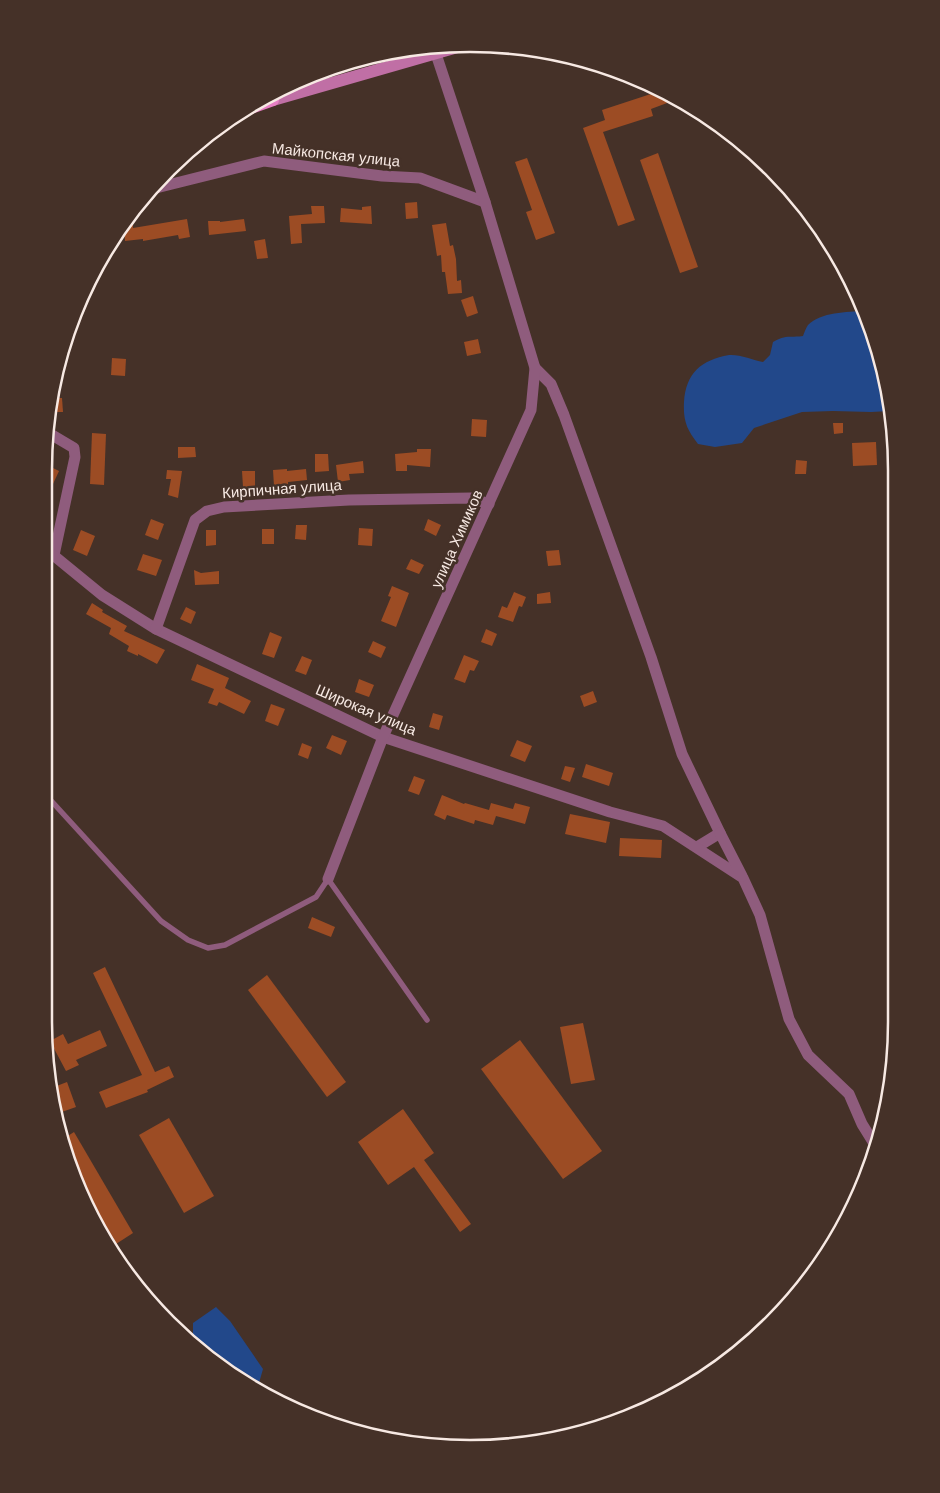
<svg xmlns="http://www.w3.org/2000/svg" width="940" height="1493" viewBox="0 0 940 1493" font-family="Helvetica,sans-serif">
	<style>
		.water { fill: #22488a }
		.building { fill: #9c4c24 }
		.lines { fill: none; stroke-linecap: round; stroke-linejoin: round }
		.lane { stroke: #8f5c7d; stroke-width: 5.5 }
		.street { stroke: #8f5c7d; stroke-width: 11 }
		.secondary { stroke: #c06fa5; stroke-width: 12 }
		.primary { stroke: #e67ec3; stroke-width: 12 }
		.labels { text-anchor: middle; stroke-width: 5; stroke-linejoin: round; paint-order: stroke }
		.street-label { font-size: 15px; fill: #f7e9e3; stroke: #453128 }
		.rim { fill: none; stroke: #f7e9e3; stroke-width: 2.5 }
	</style>
	<rect width="100%" height="100%" fill="#453128"/>
	<g class="water">
		<path d="M864 311 882 359 890 411 871 412 833 411 802 412 754 428 742 443 715 447 698 444C687 430 683 421 684 402 686 373 701 360 729 355 739 354 753 360 763 362L770 355 773 342C787 334 788 338 803 336 804 333 806 328 808 325 821 312 847 312 864 311Z"/>
		<polygon points="216,1307 230,1321 263,1369 259,1383 263,1389 210,1361 193,1343 193,1323"/>
	</g>
	<g class="building">
		<polygon points="663,90 667,103 651,109 653,116 603,132 635,220 618,226 583,128 605,120 602,110"/>
		<polygon points="658,153 698,267 680,273 640,160"/>
		<polygon points="527,158 555,233 536,240 526,212 532,210 515,162"/>
		<polygon points="417,202 418,218 406,219 405,203"/>
		<polygon points="311,206 324,206 325,223 301,224 302,243 291,244 289,216 312,214"/>
		<polygon points="371,206 372,224 340,222 341,208 362,210 362,207"/>
		<polygon points="187,219 190,237 179,239 178,235 143,241 143,239 125,241 124,225 133,224 133,228"/>
		<polygon points="244,219 246,231 209,235 208,221 220,221 220,222"/>
		<polygon points="446,223 450,246 453,245 456,259 457,281 461,280 462,293 448,294 445,272 442,272 441,255 437,256 432,225"/>
		<polygon points="265,239 268,258 257,259 254,241"/>
		<polygon points="473,296 478,313 467,317 461,300"/>
		<polygon points="478,339 481,353 467,356 464,342"/>
		<polygon points="112,358 126,359 125,376 111,375"/>
		<polygon points="52,398 62,398 63,412 48,412"/>
		<polygon points="472,419 487,420 486,437 471,436"/>
		<polygon points="833,423 843,423 843,433 834,434"/>
		<polygon points="92,433 106,434 104,485 90,484"/>
		<polygon points="876,442 877,465 853,466 852,443"/>
		<polygon points="178,447 195,447 196,457 178,458"/>
		<polygon points="417,449 431,449 430,467 407,465 407,471 396,471 395,454 417,452"/>
		<polygon points="315,454 328,454 329,471 315,472"/>
		<polygon points="796,460 807,461 806,474 795,474"/>
		<polygon points="363,461 364,473 349,474 350,480 338,482 336,465"/>
		<polygon points="47,465 59,471 47,497"/>
		<polygon points="287,469 287,471 306,469 307,480 288,482 288,485 274,486 273,470"/>
		<polygon points="167,470 182,471 178,498 168,495 171,479 166,479"/>
		<polygon points="242,471 255,471 255,487 243,487"/>
		<polygon points="151,519 164,524 158,540 145,535"/>
		<polygon points="428,519 441,525 436,536 424,530"/>
		<polygon points="296,525 307,525 306,540 295,539"/>
		<polygon points="359,528 373,529 372,546 358,545"/>
		<rect x="262" y="529" width="12" height="15"/>
		<polygon points="81,530 95,536 87,556 73,550"/>
		<polygon points="206,530 216,530 216,545 206,546"/>
		<polygon points="559,550 561,565 548,566 546,551"/>
		<polygon points="143,554 162,560 156,576 137,570"/>
		<polygon points="411,559 424,565 419,574 406,569"/>
		<polygon points="194,570 201,573 219,571 219,584 195,585"/>
		<polygon points="392,586 409,593 396,627 381,621 391,597 388,596"/>
		<polygon points="514,592 526,597 522,607 519,606 513,622 498,617 502,606 507,608"/>
		<polygon points="550,592 551,603 537,604 537,594"/>
		<polygon points="92,603 103,610 102,612 127,626 124,631 165,650 157,664 138,654 138,656 127,651 129,646 109,634 111,628 86,614"/>
		<polygon points="186,607 196,612 191,624 180,619"/>
		<polygon points="486,629 497,634 492,646 481,642"/>
		<polygon points="270,632 282,637 274,658 262,654"/>
		<polygon points="373,641 386,647 381,658 368,652"/>
		<polygon points="464,655 479,661 474,671 470,670 465,683 454,679"/>
		<polygon points="302,656 312,660 306,675 295,671"/>
		<polygon points="197,664 229,678 225,688 251,701 244,714 219,702 217,706 208,703 214,689 191,680"/>
		<polygon points="359,679 374,685 369,697 355,692"/>
		<polygon points="593,691 597,702 584,707 580,696"/>
		<polygon points="271,704 285,709 278,726 265,721"/>
		<polygon points="433,713 443,716 439,730 429,727"/>
		<polygon points="332,735 347,741 341,755 326,748"/>
		<polygon points="517,740 532,746 525,762 510,756"/>
		<polygon points="302,743 312,747 308,759 298,755"/>
		<polygon points="586,764 613,773 609,786 582,777"/>
		<polygon points="565,766 575,768 570,782 561,779"/>
		<polygon points="414,776 425,780 419,795 408,791"/>
		<polygon points="442,795 464,804 465,803 489,810 491,803 513,809 515,803 530,807 525,824 496,816 493,825 475,820 474,824 447,815 445,820 434,815"/>
		<polygon points="570,814 610,822 606,843 565,834"/>
		<polygon points="620,838 662,840 661,858 619,856"/>
		<polygon points="312,917 335,927 331,937 308,928"/>
		<polygon points="105,967 155,1072 169,1066 174,1077 147,1090 148,1092 106,1108 99,1092 142,1075 93,973"/>
		<polygon points="267,975 346,1082 327,1097 248,990"/>
		<polygon points="583,1023 595,1080 571,1084 560,1027"/>
		<polygon points="100,1030 107,1046 76,1060 79,1065 66,1071 50,1041 63,1034 68,1044"/>
		<polygon points="520,1040 602,1151 563,1179 481,1069"/>
		<polygon points="67,1082 76,1107 59,1113 54,1087"/>
		<polygon points="403,1109 434,1153 424,1160 471,1224 460,1232 414,1167 388,1185 358,1142"/>
		<polygon points="169,1118 214,1196 184,1213 139,1135"/>
		<polygon points="74,1132 133,1233 116,1244 66,1158 63,1139"/>
	</g>
	<g class="lines">
		<polyline class="lane" points="45,794 161,921 188,940 208,948 225,945 316,897 328,879 427,1020"/>
		<g class="street">
			<polyline points="152,189 264,161 382,176 420,178 485,202"/>
			<polyline points="535,368 551,384 564,415 651,657 682,754 720,833 697,847"/>
			<polyline points="47,432 74,448 75,457 54,555"/>
			<polyline points="47,550 102,595 156,629 383,737 610,812 663,826 743,878 760,915 789,1019 808,1055 849,1094 862,1124 875,1145"/>
			<polyline points="156,629 195,520 207,511 224,507 349,500 471,498 489,504"/>
			<polyline points="720,833 742,876"/>
			<polyline points="328,879 383,737 531,410 535,368 485,202 436,54"/>
		</g>
		<polyline class="secondary" points="273,100 461,46"/>
		<polyline class="primary" points="243,111 273,100 274,93"/>
	</g>
	<g class="labels">
		<g class="street-label">
			<text transform="translate(336 155) rotate(6)" y="5">Майкопская улица</text>
			<text transform="translate(282 489) rotate(-4)" y="5">Кирпичная улица</text>
			<text transform="translate(457 539) rotate(-66)" y="5">улица Химиков</text>
			<text transform="translate(366 710) rotate(23)" y="5">Широкая улица</text>
		</g>
	</g>
	<path d="M0 0H940V1493H0ZM470 52H470A418 418 0 0 1 888 470V1022A418 418 0 0 1 470 1440H470A418 418 0 0 1 52 1022V470A418 418 0 0 1 470 52Z" fill="#453128" fill-rule="evenodd"/>
	<path class="rim" d="M470 52H470A418 418 0 0 1 888 470V1022A418 418 0 0 1 470 1440H470A418 418 0 0 1 52 1022V470A418 418 0 0 1 470 52Z"/>
</svg>
